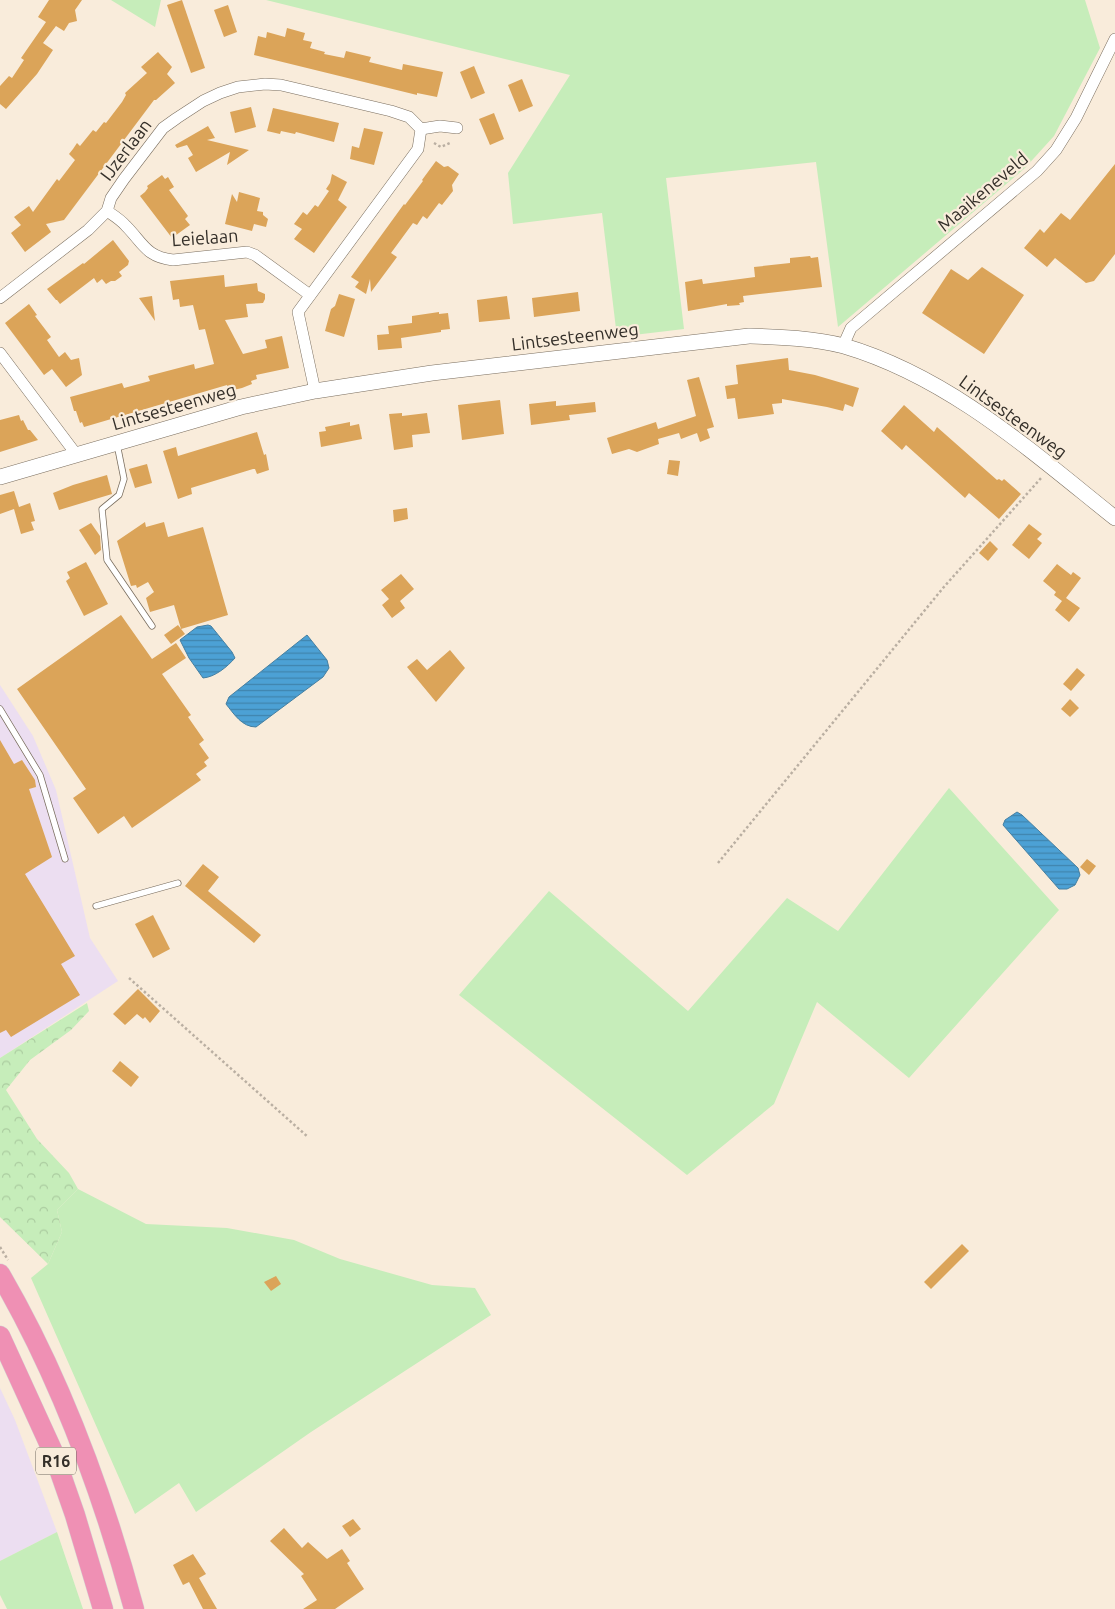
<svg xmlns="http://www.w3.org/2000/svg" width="1115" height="1609" viewBox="0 0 1115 1609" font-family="Ubuntu,sans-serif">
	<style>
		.commercial { fill: #ecdef1 }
		.grass { fill: #c6edba }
		.forest { fill: url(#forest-crowns) }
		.water { fill: url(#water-rules); stroke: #457fa1 }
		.building { fill: #dba459 }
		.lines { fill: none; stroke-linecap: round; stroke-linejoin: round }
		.service-casing { stroke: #7a6e5f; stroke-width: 7 }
		.minor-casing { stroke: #7a6e5f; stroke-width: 12 }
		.tertiary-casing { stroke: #7a6e5f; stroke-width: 16 }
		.trunk-casing { stroke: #d6d5d4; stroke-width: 21 }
		.path { stroke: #baafa2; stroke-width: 2.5; stroke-dasharray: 2.5 2.5; stroke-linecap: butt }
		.service { stroke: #fff; stroke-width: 5.5 }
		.minor { stroke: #fff; stroke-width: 11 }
		.tertiary { stroke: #fff; stroke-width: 15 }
		.trunk { stroke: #ef90b4; stroke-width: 20 }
		.labels { text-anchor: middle; stroke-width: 4.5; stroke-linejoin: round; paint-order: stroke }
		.shield { fill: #f9ecdb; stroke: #6f685e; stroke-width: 1 }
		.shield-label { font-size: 16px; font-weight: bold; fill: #342f29 }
		.street-label { font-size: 18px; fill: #342f29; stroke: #f9ecdb }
	</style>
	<defs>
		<pattern id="forest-crowns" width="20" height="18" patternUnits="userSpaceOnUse" patternTransform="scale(1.25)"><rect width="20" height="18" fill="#c6edba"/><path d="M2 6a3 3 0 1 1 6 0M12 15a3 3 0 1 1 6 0" fill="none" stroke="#abcca0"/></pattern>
		<pattern id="water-rules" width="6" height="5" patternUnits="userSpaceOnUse" patternTransform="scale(1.25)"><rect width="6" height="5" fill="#4ca1d5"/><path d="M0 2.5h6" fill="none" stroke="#4084ad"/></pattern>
	</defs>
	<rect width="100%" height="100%" fill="#f9ecdb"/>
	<g class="commercial">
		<polygon points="0,685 33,736 56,790 90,938 118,981 0,1058"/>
		<polygon points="0,1388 15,1420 57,1532 0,1561"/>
	</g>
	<g class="grass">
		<polygon points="111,0 161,0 155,27"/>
		<polygon points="266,0 1085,0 1100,48 1054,136 1025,168 838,327 816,162 666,178 684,329 617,337 602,213 513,224 508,173 570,75"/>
		<polygon points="949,788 1059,910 909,1078 817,1002 774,1104 687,1175 459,995 549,891 688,1011 787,898 838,931"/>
		<polygon points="78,1189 146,1224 227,1228 294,1240 340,1259 432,1285 475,1288 491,1315 311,1432 196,1512 179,1483 135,1514 31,1278 48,1264 62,1232 57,1210"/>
		<polygon points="57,1532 83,1609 7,1609 0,1595 0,1561"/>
	</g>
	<polygon class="forest" points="87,1003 89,1011 71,1030 30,1060 6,1090 37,1139 69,1173 78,1189 57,1210 62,1232 48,1264 0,1217 0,1058"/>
	<g class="water">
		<path d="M208 625 211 626 232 652 235 658C227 667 215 677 203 678L189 658 180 640 197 627Z"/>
		<path d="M307 635 327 660 329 668 323 677 256 727C242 727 234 714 226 704L229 697Z"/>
		<polygon points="1017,812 1022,815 1078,868 1080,875 1075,885 1067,889 1059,889 1003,825 1005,820"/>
	</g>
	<g class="building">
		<polygon points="49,0 82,0 75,10 77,21 69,23 64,31 56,26 43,43 53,50 37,74 6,109 0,104 0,86 9,76 12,78 24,60 21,58 46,22 38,17"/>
		<polygon points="182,0 205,68 191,73 167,5"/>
		<polygon points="228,5 237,32 224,37 214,10"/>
		<polygon points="287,28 305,33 303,40 312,42 310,48 325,52 324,54 344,58 346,51 371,57 369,62 402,70 403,64 443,72 437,97 417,93 417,95 254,55 258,36 266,38 267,32 285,37"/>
		<polygon points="158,52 172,67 167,74 175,83 156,100 154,100 64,220 46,224 51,232 25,252 11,233 21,225 14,217 29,206 33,212 57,179 59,181 75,160 69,154 73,149 77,143 80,146 93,130 96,132 104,122 106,123 122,102 126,95 125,93 147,73 141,67"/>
		<polygon points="474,66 485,93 471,99 460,72"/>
		<polygon points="522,79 533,106 519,112 508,85"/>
		<polygon points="251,107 256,127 235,133 230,112"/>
		<polygon points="273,108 339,123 334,142 296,132 295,134 281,131 280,134 267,131"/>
		<polygon points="494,113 504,139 490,145 479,119"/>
		<polygon points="208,126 215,138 207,140 249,150 227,165 230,152 196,172 188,158 193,155 187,145 177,148 175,145"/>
		<polygon points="364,128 383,132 374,165 350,159 352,146 359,148"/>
		<polygon points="436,161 444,167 448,166 459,174 452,185 453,191 442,205 439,203 427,219 423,216 417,225 413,223 391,253 397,257 371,292 370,279 366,294 355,287 359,282 351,277 404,204 405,205 423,181 422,180"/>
		<polygon points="1115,164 1115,254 1094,281 1086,283 1055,258 1047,267 1024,248 1040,229 1044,233 1061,213 1070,220"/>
		<polygon points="332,174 347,182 338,200 347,207 314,253 294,239 302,229 294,224 303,212 307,215 315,205 318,207 329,191 326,189 330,183"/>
		<polygon points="162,175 165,179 168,177 174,187 169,190 188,216 185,219 190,225 172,238 140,196 145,192 148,188 147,186"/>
		<polygon points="239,192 260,198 257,211 263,212 263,215 268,219 266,227 254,224 252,231 225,224 232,194 237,202"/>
		<polygon points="113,240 129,261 128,265 119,272 122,276 115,281 111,281 106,284 102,279 97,283 94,278 60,304 57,300 56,300 47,289 83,263 84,264"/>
		<polygon points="810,256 811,258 818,257 822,287 743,296 744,302 739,303 740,305 727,306 727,304 688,311 685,282 702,279 703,284 755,277 754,267 790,263 790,258"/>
		<polygon points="982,267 1024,295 984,354 922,313 951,269 968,280"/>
		<polygon points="224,275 225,287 257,283 258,291 265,294 265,299 263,303 246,304 248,317 225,320 243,354 267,348 265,340 282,336 289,368 256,375 257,379 251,381 252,384 242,388 229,391 227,385 84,427 82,422 80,423 76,411 74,411 70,397 122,383 124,388 150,381 148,376 194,364 195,369 214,364 205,329 199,330 193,305 180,307 179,299 173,300 170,281"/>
		<polygon points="578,292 580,311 534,317 532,298"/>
		<polygon points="339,294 355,299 344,337 325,331 331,309 335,306"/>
		<polygon points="152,296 155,321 139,298"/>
		<polygon points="507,296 510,319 479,322 477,300"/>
		<polygon points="29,304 37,315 35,316 51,337 47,340 59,357 65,352 71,360 79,358 82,375 66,387 52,369 44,375 5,323"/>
		<polygon points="439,312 439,314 448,313 450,329 441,330 441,332 401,338 402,348 378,350 377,335 389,334 388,326 412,323 412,316"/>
		<polygon points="788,358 789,370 815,375 859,388 853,407 845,404 843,411 827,407 782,399 782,403 772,404 774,414 738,419 735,398 727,399 725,386 738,384 736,365"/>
		<polygon points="699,377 714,427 707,429 710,438 700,442 697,433 681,439 679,433 658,439 659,444 637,452 629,449 612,454 607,438 656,422 658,429 696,416 687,380"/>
		<polygon points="500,400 504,434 462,440 458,405"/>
		<polygon points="556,401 556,406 595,402 596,412 569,415 570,420 531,425 529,404"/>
		<polygon points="904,405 934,432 937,427 997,480 999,479 1002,481 1004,479 1021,494 999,519 969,493 965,498 906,445 902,450 881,431"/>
		<polygon points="402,413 402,416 427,413 430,433 412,435 413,447 394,450 389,414"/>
		<polygon points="19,415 21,421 23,420 28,430 30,430 38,440 0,452 0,420"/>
		<polygon points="350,422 350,426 359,424 362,439 321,447 319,432 326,431 325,427"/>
		<polygon points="257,432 264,455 266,454 269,470 257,474 255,469 253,469 191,488 192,494 178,499 163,451 176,447 178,456"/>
		<polygon points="669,460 680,461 678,476 667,474"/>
		<polygon points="147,464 152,483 135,488 129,469"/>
		<polygon points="107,475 112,494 59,510 53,493 73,485"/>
		<polygon points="14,491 19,507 30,503 35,521 31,522 34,530 21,534 14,509 0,514 0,495"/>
		<polygon points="407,508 408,519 394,522 393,510"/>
		<polygon points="145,522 146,527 164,522 168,537 203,527 228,615 181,629 174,605 150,612 146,598 154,592 148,582 137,588 136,585 131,586 117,541"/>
		<polygon points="91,523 100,536 101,550 95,555 79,530"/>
		<polygon points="1029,524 1042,534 1037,539 1042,543 1029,559 1012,545"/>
		<polygon points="990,541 998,549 988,561 979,553"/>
		<polygon points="86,562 108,604 84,616 66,581 70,578 67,572"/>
		<polygon points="1057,564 1071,575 1073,572 1081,578 1066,598 1080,608 1069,622 1055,610 1062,601 1054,595 1056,592 1043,581"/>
		<polygon points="401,574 414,589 400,601 405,608 392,618 382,605 389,599 381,590"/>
		<polygon points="121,615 152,659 176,643 186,658 162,674 191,715 188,717 204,740 199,744 209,758 204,762 207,766 196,774 201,780 132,828 124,816 98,834 73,798 86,789 17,689"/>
		<polygon points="178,625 185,634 171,644 164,635"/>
		<polygon points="450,650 465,668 436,702 407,667 417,659 427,670"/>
		<polygon points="1077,668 1085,675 1071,691 1063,684"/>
		<polygon points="1070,699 1079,708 1070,717 1061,709"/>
		<polygon points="0,740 14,764 22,760 35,780 36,787 29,789 52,857 25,874 75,956 61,964 80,995 11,1037 6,1030 0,1033"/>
		<polygon points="1087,859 1096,866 1089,875 1080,867"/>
		<polygon points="203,864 219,877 208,891 261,935 254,943 185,886"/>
		<polygon points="153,915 170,949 153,958 135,924"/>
		<polygon points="138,989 160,1011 150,1023 145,1017 143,1019 137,1014 125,1025 113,1014"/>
		<polygon points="120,1061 139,1077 131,1087 112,1071"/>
		<polygon points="962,1244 969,1251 931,1289 924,1282"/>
		<polygon points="276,1276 281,1284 271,1291 264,1282"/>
		<polygon points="353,1519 361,1529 350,1537 342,1526"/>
		<polygon points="284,1528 302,1548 308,1542 327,1559 342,1549 350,1561 347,1563 364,1589 335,1609 303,1609 317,1600 301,1576 304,1574 270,1541"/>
		<polygon points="193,1554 206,1574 199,1578 217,1609 203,1609 189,1582 183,1585 173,1565"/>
	</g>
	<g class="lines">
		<g class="service-casing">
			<g id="service">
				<polyline points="117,444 124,479 119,495 102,509 107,560 152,626"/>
				<polyline points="0,709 40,775 65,859"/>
				<polyline points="96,906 178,883"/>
			</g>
		</g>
		<g class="minor-casing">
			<g id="minor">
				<polyline points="421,129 440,126 457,128"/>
				<path d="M107 211C113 215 121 220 126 226 143 243 146 257 173 260L247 252 255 255 310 295"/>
				<polyline points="0,298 88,230 107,211 111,198 124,179 163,128 177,118 203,101 220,93 238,87 265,84 281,85 391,111 409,117 421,129 418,149 298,312 315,391"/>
				<polyline points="843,346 851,328 1037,171 1056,150 1076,118 1115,39"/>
				<polyline points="0,353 76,454"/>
			</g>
		</g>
		<g class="tertiary-casing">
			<path id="tertiary" d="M0 477 241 407 315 391 432 373 749 336C780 337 814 338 844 346 949 377 1031 451 1115 518"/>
		</g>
		<g class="trunk-casing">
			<g id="trunk">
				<path d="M0 1274C60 1377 103 1494 134 1609"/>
				<polyline points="0,1336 53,1452 75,1515 103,1609"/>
			</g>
		</g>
		<g class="path">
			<polyline points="434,143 441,147 450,143"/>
			<polyline points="718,863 943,588 1042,477"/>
			<polyline points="129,978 308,1137"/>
			<polyline points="0,1247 8,1260"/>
		</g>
		<use href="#service" class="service"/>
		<use href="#minor" class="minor"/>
		<use href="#tertiary" class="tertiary"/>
		<use href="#trunk" class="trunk"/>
	</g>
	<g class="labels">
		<rect class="shield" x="36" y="1447.5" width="40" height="27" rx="4"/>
		<g class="shield-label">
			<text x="56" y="1467">R16</text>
		</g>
		<g class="street-label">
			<text transform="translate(126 150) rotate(-53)" y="6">IJzerlaan</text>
			<text transform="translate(983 192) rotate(-40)" y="6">Maaikeneveld</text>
			<text transform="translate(205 238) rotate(-4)" y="6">Leielaan</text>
			<text transform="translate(575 337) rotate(-7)" y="6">Lintsesteenweg</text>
			<text transform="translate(174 407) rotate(-16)" y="6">Lintsesteenweg</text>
			<text transform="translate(1013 417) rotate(36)" y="6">Lintsesteenweg</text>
		</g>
	</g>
</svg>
